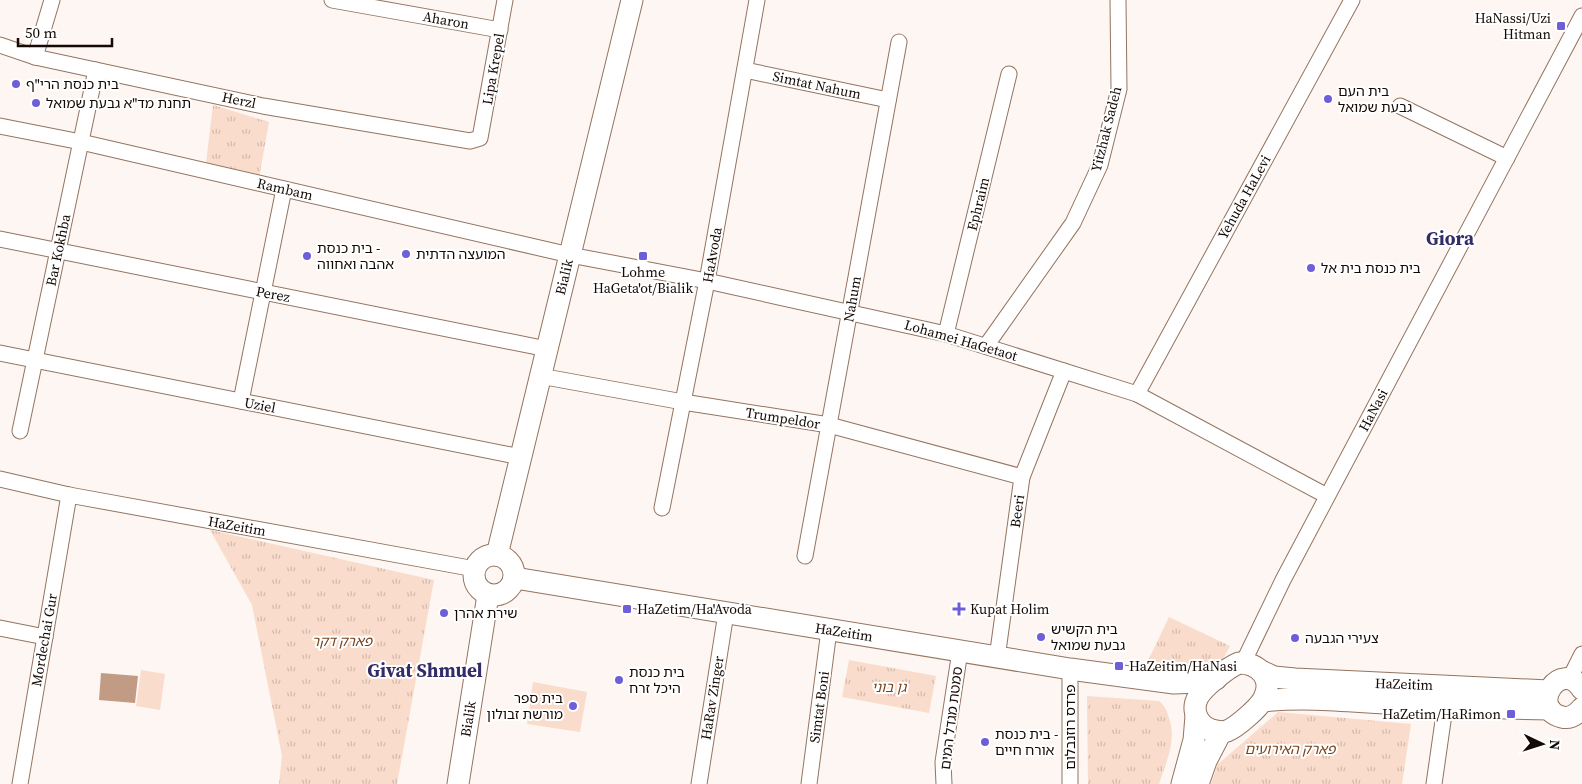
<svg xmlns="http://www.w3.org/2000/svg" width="1582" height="784" viewBox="0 0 1582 784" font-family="'Source Serif 4','Noto Sans Hebrew',serif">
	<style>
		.green { fill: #f9dccb }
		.park { fill: url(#park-tufts) }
		.water { fill: #c19b83 }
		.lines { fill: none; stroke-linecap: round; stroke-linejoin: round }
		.street-casing { stroke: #937460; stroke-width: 17 }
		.secondary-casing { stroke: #937460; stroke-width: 23 }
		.street { stroke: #fff; stroke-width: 15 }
		.secondary { stroke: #fff; stroke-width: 21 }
		.poi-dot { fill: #6e5fd9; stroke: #fff; stroke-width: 2 }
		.labels { text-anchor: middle; stroke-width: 4; stroke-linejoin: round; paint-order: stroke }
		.poi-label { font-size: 14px; fill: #140904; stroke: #fff; text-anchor: start }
		.street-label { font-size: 14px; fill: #140904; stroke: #fff }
		.park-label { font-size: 14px; font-style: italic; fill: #78441f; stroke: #fff }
		.district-label { font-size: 19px; font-weight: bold; fill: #322c67; stroke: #fff }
	</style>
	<defs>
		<pattern id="park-tufts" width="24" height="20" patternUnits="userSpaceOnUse" patternTransform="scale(1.25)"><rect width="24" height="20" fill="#f9dccb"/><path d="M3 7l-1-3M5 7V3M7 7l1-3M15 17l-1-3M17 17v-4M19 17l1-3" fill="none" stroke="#d5bbad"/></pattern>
	</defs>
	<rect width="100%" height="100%" fill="#fef6f2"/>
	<g class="green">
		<polygon points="141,670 165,674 160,710 136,706"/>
		<polygon points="533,682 587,692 580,732 527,724"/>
	</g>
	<g class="park">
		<polygon points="213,105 269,122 259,178 206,163"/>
		<polygon points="210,530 434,580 397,784 279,784 282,756 252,605"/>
		<polygon points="1169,617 1230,646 1219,666 1202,669 1146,665"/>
		<polygon points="849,660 936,676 929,713 842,697"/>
		<path d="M1087 696 1159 701C1165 706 1167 711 1169 718 1177 741 1166 762 1159 784H1088Z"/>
		<polygon points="1278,712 1411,724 1402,784 1211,784 1217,765"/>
	</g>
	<polygon class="water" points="101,673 138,676 135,703 99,700"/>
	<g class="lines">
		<g class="street-casing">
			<g id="street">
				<polyline points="332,0 500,30"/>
				<polyline points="0,45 35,57 263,106 470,141 480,138 505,0"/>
				<polyline points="35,57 52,0"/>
				<polyline points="745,70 888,100"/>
				<polyline points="1400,106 1507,158"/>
				<polyline points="0,126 81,142 570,255 707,281 946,334 1137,394 1327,496"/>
				<polyline points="0,239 547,349"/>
				<polyline points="946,334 1009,74"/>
				<polyline points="986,346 1073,223 1100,165 1119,89 1118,0"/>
				<polyline points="0,353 521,457"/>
				<polyline points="540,376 683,402 829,425 1022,477"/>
				<polyline points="1137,394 1352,0"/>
				<polyline points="241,401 284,189"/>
				<polyline points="20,431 96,70"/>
				<polyline points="0,479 69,495 475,569"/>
				<polyline points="662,508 707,281 757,0"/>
				<polyline points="805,556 899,42"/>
				<polyline points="0,628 45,637"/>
				<polyline points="997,658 1022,477 1064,371"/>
				<polyline points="1243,663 1283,580 1582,16"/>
				<polyline points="1070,669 1070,784"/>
				<polyline points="1569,680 1582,654"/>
				<polyline points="20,784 69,495"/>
				<polyline points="699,784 726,613"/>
				<polyline points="809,784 829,630"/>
				<polyline points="944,784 943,762 960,651"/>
				<polyline points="1434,784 1445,707"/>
			</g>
		</g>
		<g class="secondary-casing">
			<g id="secondary">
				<circle cx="494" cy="575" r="20"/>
				<polyline points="497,555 632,0"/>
				<polyline points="515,578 1070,669 1174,683 1198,682 1216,679"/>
				<path d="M1239 663C1258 663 1274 678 1264 698 1260 707 1237 727 1227 731 1224 732 1220 732 1216 731 1208 730 1202 726 1198 719 1189 702 1202 690 1214 680 1222 673 1229 667 1239 663Z"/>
				<polyline points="1261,671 1274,677 1295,679 1548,691"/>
				<path d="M1582 689C1561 657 1527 708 1562 717 1570 719 1577 714 1582 708"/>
				<path d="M1263 701C1309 696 1355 702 1401 704 1451 707 1500 708 1550 709"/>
				<polyline points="458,784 488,595"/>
				<polyline points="1182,784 1194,740 1196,716"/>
				<polyline points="1198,784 1206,761 1221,732"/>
			</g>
		</g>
		<use href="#street" class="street"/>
		<use href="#secondary" class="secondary"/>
	</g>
	<g class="poi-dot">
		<rect x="1556" y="21" width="10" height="10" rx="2.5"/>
		<circle cx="16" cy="84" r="5"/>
		<circle cx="1328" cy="99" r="5"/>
		<circle cx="36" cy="103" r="5"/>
		<circle cx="406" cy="254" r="5"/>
		<circle cx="307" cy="256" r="5"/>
		<rect x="638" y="251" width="10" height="10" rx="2.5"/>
		<circle cx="1311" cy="268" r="5"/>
		<rect x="622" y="604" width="10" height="10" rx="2.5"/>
		<path d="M956.5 601.5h5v5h5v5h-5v5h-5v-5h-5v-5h5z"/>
		<circle cx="444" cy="613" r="5"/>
		<circle cx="1041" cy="637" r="5"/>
		<circle cx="1295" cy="638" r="5"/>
		<rect x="1114" y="661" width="10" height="10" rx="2.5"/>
		<circle cx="619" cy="680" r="5"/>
		<circle cx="573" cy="706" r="5"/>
		<rect x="1506" y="709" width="10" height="10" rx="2.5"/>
		<circle cx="985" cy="742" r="5"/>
	</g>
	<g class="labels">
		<g class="poi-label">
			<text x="1551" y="23" text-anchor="end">HaNassi/Uzi<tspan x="1551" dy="16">Hitman</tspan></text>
			<text x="26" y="89">בית כנסת הרי"ף</text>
			<text x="1338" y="96">בית העם<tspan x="1338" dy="16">גבעת שמואל</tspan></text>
			<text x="46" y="108">תחנת מד"א גבעת שמואל</text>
			<text x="317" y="253">בית כנסת -<tspan x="317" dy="16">אהבה ואחווה</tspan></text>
			<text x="416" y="259">המועצה הדתית</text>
			<text x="1321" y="273">בית כנסת בית אל</text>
			<text x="643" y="277" text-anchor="middle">Lohme<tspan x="643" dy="16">HaGeta'ot/Bialik</tspan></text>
			<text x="637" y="614">HaZetim/Ha'Avoda</text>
			<text x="970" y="614">Kupat Holim</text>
			<text x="454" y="618">שירת אהרן</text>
			<text x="1051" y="634">בית הקשיש<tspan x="1051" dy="16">גבעת שמואל</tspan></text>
			<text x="1305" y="643">צעירי הגבעה</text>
			<text x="1129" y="671">HaZeitim/HaNasi</text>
			<text x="629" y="677">בית כנסת<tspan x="629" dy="16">היכל זרח</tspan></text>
			<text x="563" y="703" text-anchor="end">בית ספר<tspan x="563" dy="16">מורשת זבולון</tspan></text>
			<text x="1501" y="719" text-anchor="end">HaZetim/HaRimon</text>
			<text x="995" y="739">בית כנסת -<tspan x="995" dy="16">אורח חיים</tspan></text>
		</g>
		<g class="street-label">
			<text transform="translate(446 20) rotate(10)" y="5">Aharon</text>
			<text transform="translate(493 69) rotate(-80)" y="5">Lipa Krepel</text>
			<text transform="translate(817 85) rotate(12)" y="5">Simtat Nahum</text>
			<text transform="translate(239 100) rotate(12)" y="5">Herzl</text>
			<text transform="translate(1106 129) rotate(-76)" y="5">Yitzhak Sadeh</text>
			<text transform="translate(285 189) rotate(13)" y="5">Rambam</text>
			<text transform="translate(1244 197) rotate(-61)" y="5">Yehuda HaLevi</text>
			<text transform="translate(978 204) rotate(-76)" y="5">Ephraim</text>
			<text transform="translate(58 250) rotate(-78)" y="5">Bar Kokhba</text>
			<text transform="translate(712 255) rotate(-80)" y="5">HaAvoda</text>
			<text transform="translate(564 277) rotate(-76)" y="5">Bialik</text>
			<text transform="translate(273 294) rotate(11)" y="5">Perez</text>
			<text transform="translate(852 299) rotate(-80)" y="5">Nahum</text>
			<text transform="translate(961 340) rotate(16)" y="5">Lohamei HaGetaot</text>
			<text transform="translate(260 405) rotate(11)" y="5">Uziel</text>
			<text transform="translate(1373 410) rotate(-62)" y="5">HaNasi</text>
			<text transform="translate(783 418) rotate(9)" y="5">Trumpeldor</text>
			<text transform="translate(1017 511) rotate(-82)" y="5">Beeri</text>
			<text transform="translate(237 526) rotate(10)" y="5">HaZeitim</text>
			<text transform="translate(844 632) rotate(9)" y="5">HaZeitim</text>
			<text transform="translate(44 640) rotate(-80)" y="5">Mordechai Gur</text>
			<text transform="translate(1404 684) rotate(2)" y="5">HaZeitim</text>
			<text transform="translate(712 698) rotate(-81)" y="5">HaRav Zinger</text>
			<text transform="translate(819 707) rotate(-82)" y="5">Simtat Boni</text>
			<text transform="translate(951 718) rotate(-83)" y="5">סמטת מגדל המים</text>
			<text transform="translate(468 719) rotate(-81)" y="5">Bialik</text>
			<text transform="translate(1070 727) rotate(-90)" y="5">פרדס רוזנבלום</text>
		</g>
		<g class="park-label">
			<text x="342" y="646">פארק דקר</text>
			<text x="889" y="692">גן בוני</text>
			<text x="1290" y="754">פארק האירועים</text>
		</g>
		<g class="district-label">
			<text x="1450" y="245">Giora</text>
			<text x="425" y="677">Givat Shmuel</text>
		</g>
	</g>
	<g transform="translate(1542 744) rotate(94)" stroke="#ffffff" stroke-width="4" paint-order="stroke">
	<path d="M0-4L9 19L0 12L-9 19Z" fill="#140904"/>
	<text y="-8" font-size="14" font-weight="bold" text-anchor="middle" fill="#140904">N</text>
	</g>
	<path d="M18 38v8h94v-8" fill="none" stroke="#140904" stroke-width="2.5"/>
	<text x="25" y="38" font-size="15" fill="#140904" stroke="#ffffff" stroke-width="4" paint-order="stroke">50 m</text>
</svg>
